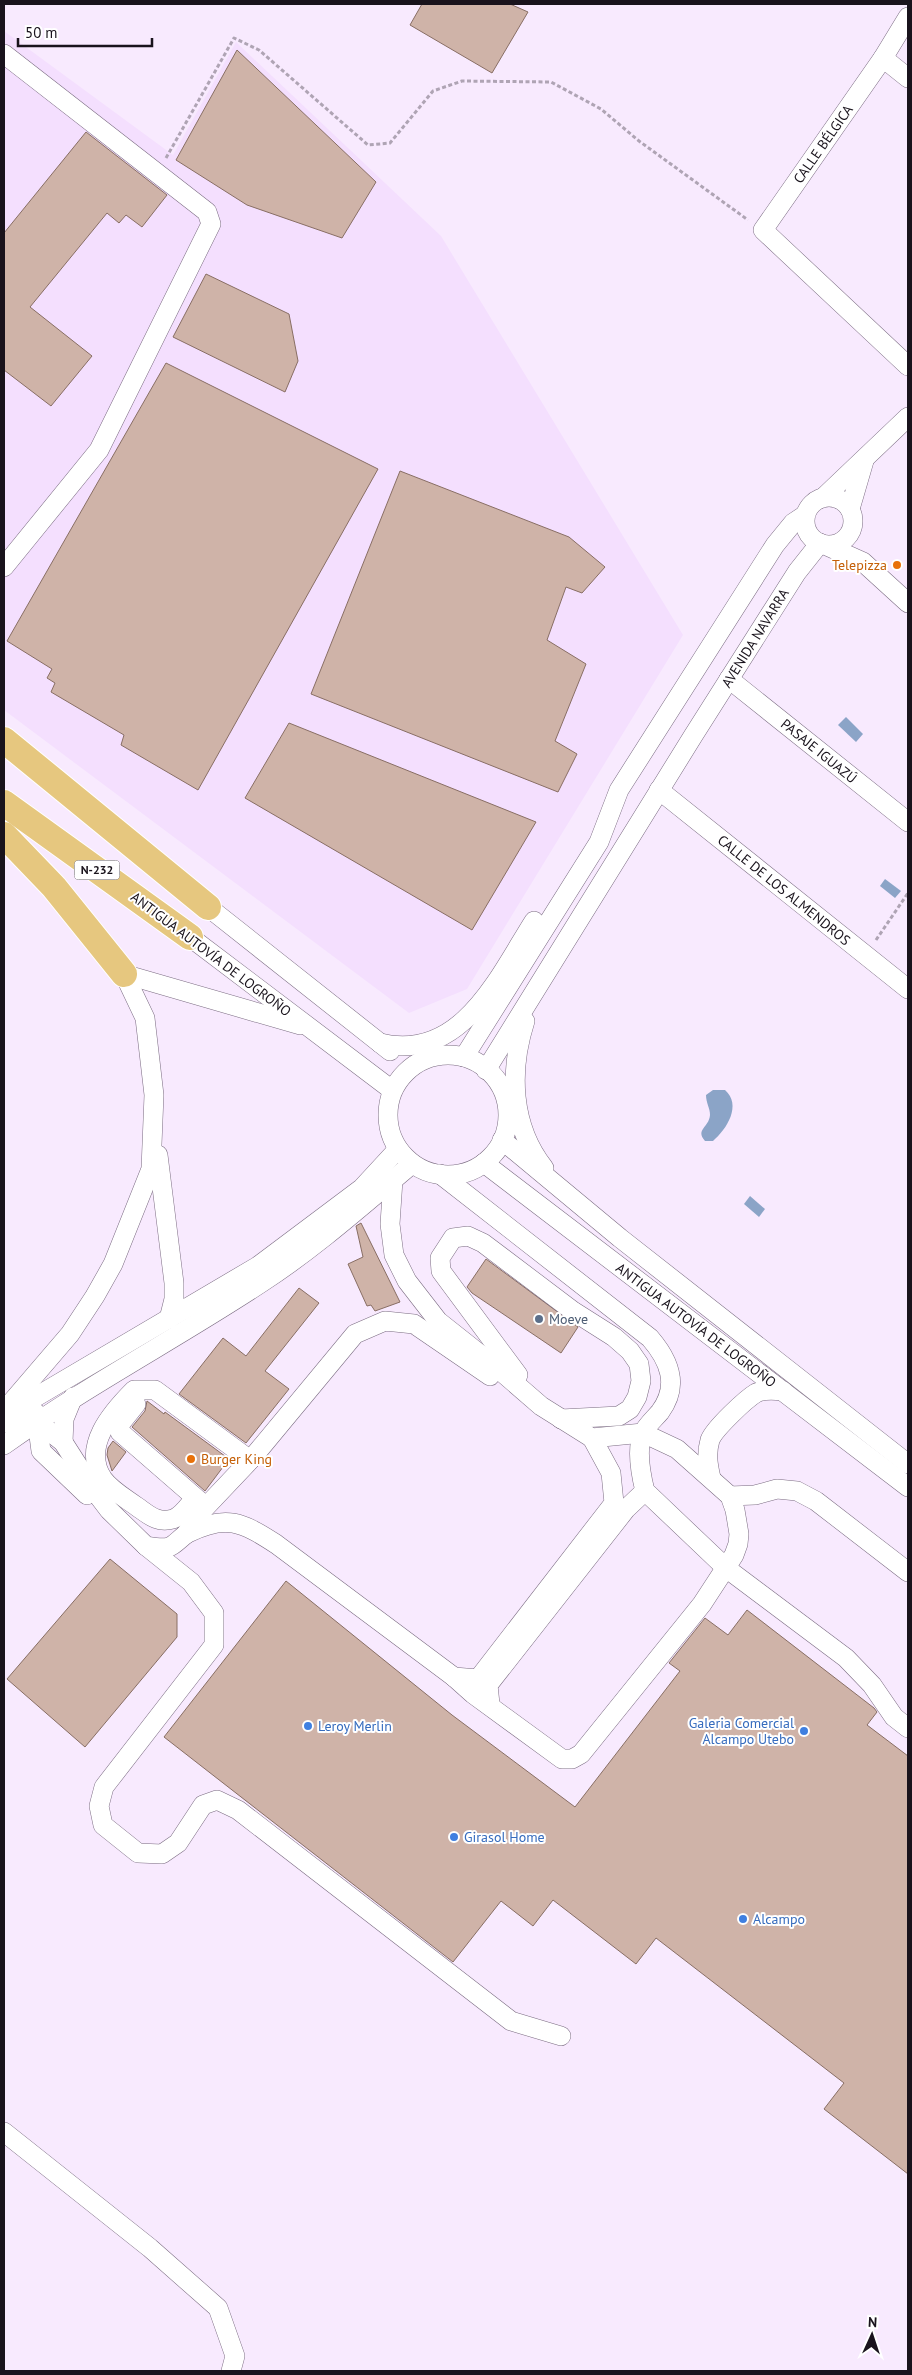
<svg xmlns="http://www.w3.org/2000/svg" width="912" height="2375" viewBox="0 0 912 2375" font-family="'PT Sans',sans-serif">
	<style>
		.built { fill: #f4dffe }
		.water { fill: #8ba4c7 }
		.building { fill: #cfb3a8; stroke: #886e64 }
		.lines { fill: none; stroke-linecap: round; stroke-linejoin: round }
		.minor-casing { stroke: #7b6c82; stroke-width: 20 }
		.highway-casing { stroke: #fff; stroke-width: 28 }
		.path { stroke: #afa4b4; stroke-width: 3; stroke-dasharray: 4 2.5; stroke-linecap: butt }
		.minor { stroke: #fff; stroke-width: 19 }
		.highway { stroke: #e6c77f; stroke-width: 26 }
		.food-dot { fill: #e8710a; stroke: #fff; stroke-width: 2 }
		.service-dot { fill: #5c6f8a; stroke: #fff; stroke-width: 2 }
		.shop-dot { fill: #3f7fe0; stroke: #fff; stroke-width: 2 }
		.labels { text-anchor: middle; stroke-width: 4; stroke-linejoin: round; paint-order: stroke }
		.shield { fill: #fff; stroke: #5e5a60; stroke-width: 1 }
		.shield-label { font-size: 12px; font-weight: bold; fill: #19131c }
		.street-label { font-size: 14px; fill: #19131c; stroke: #fff }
		.food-label { font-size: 14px; fill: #c56008; stroke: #fff; text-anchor: end }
		.service-label { font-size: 14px; fill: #4e5e75; stroke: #fff; text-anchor: start }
		.shop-label { font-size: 14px; fill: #366cbe; stroke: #fff; text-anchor: start }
	</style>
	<rect width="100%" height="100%" fill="#f8eafe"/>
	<polygon class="built" points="4,31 173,155 236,42 441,236 683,635 467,989 409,1013 4,710"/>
	<g class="water">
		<polygon points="846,717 863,734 856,742 838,725"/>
		<polygon points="885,879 901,891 895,898 880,886"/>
		<path d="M713 1090H725C742 1105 727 1129 713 1141H705C695 1129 709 1128 710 1115 710 1108 706 1103 706 1095Z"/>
		<polygon points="750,1196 765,1209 759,1217 744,1204"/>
	</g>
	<g class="building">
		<polygon points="422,4 510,4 528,12 492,73 410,25"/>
		<polygon points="237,50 376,182 342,238 247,205 176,160"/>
		<polygon points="86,132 167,195 142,227 126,215 119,223 107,213 30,307 92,356 51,406 4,370 4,233"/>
		<polygon points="206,274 289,314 298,361 285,392 173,337"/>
		<polygon points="166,363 378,469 198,790 121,745 124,735 51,692 55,683 47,678 52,669 7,641"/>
		<polygon points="400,471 569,537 605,567 582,593 566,587 547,640 586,664 555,741 577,754 558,792 311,694"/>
		<polygon points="289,723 536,822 472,930 245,798"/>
		<polygon points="361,1223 400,1302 375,1311 371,1305 367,1306 348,1264 363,1257 356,1226"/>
		<polygon points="486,1259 578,1327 561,1353 472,1293 467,1287"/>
		<polygon points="299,1288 319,1303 265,1371 289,1389 246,1443 179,1394 223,1338 246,1356"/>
		<polygon points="147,1401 164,1414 165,1412 229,1459 205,1491 132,1427 145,1411"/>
		<polygon points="113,1441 126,1452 112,1471 107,1455 108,1448"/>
		<polygon points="110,1559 177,1614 177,1637 85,1747 7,1679"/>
		<polygon points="286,1581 452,1715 575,1807 680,1671 669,1663 705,1618 728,1635 747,1610 874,1708 877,1712 867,1725 908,1756 908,2174 824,2109 844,2083 656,1938 636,1964 553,1900 533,1926 501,1901 453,1962 164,1737"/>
	</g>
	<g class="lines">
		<g class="minor-casing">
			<g id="minor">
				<polyline points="908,17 883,58 763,230 908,366"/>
				<polyline points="4,54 207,212 211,224 99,450 4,567"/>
				<polyline points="883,58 908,78"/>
				<circle cx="829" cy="521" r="24"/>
				<polyline points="824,497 908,417"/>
				<polyline points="850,509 864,461"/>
				<polyline points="825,545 863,562 908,603"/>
				<polyline points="729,679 908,822"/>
				<polyline points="659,790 908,989"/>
				<polyline points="208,907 390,1051"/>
				<polyline points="190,937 392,1090"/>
				<polyline points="124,974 300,1025"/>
				<path d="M525 1021C509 1071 511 1126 544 1168"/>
				<path d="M380 1043C461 1063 499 976 534 921"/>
				<circle cx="448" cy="1115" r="60"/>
				<polyline points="464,1057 599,842 619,790 775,545 793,523 805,515"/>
				<polyline points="486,1070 693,736 797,572 820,543"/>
				<polyline points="502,1140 620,1238 908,1464"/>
				<polyline points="158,1155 174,1283 174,1299 169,1319"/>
				<polyline points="484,1163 908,1487"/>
				<path d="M440 1174 650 1338C669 1360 680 1385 660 1412 655 1418 646 1426 643 1433 636 1449 641 1475 645 1491L726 1568 846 1658 872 1685 894 1717 908 1728"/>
				<polyline points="518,1375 441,1271 440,1258 453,1238 468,1236 483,1243 573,1311 614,1337 630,1351 639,1364 641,1381 637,1397 630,1409 619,1416 561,1419"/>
				<polyline points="136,1404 120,1424 120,1432 204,1505"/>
				<polyline points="4,1411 70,1334 95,1296 113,1264 151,1169 154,1095 145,1018 124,974"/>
				<polyline points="12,1411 258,1266 362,1188 398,1149"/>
				<polyline points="36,1413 41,1451 87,1495"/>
				<path d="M4 1423 36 1421 63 1442 93 1489 109 1510 146 1546C152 1547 163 1549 169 1547 175 1545 181 1537 188 1533 226 1514 242 1522 276 1544L454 1677 473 1694 562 1759H572L581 1754 702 1604 734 1555 738 1544 739 1534 735 1510 730 1496 677 1449 643 1433 592 1438 541 1406 496 1367 438 1321 407 1281 394 1255 390 1224 393 1180"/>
				<polyline points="63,1442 64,1419 73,1397"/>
				<path d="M4 1445C86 1386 176 1339 261 1283 315 1248 363 1205 412 1164"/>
				<path d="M711 1478C708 1465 706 1454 710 1440 714 1429 746 1399 756 1393 764 1389 775 1390 783 1391"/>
				<polyline points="730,1496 755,1495 777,1489 797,1491 816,1501 908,1572"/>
				<path d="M195 1498C189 1505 182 1516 173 1519 157 1524 148 1514 136 1506 125 1498 111 1490 103 1479 81 1447 112 1412 134 1390H155L250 1460"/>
				<polyline points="186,1534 202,1511 253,1457 355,1334 385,1321 414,1324 490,1376"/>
				<polyline points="146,1546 191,1582 214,1613 214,1645 104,1787 99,1806 103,1825 138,1853 162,1854 178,1843 203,1805 217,1800 238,1810 511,2021 561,2036"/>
				<polyline points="454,1677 478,1679 614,1503 611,1473 592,1438"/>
				<polyline points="490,1704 488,1685 626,1509 645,1491"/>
				<polyline points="4,2132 150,2248 218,2308 235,2356 231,2371"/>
			</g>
		</g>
		<g class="highway-casing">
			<g id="highway">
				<polyline points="4,740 208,907"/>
				<polyline points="4,803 190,937"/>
				<polyline points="4,835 54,887 124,974"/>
			</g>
		</g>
		<g class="path">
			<polyline points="166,158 234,38 259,50 368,145 390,143 433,91 462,81 551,82 601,109 639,141 748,220"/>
			<polyline points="876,940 908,893"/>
		</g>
		<use href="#minor" class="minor"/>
		<use href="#highway" class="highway"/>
	</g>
	<g class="food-dot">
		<circle cx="897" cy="565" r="5"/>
		<circle cx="191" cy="1459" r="5"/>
	</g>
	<circle class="service-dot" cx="539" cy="1319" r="5"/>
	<g class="shop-dot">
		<circle cx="308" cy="1726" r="5"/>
		<circle cx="804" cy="1731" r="5"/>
		<circle cx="454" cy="1837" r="5"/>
		<circle cx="743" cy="1919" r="5"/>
	</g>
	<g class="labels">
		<rect class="shield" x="74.5" y="860.5" width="45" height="19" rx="4"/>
		<g class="shield-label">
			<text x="97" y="874">N-232</text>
		</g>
		<g class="street-label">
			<text transform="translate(823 144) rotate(-55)" y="5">CALLE BÉLGICA</text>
			<text transform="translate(755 638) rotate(-58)" y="5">AVENIDA NAVARRA</text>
			<text transform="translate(819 751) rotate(39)" y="5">PASAJE IGUAZÚ</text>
			<text transform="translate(784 890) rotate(39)" y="5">CALLE DE LOS ALMENDROS</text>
			<text transform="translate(211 954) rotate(37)" y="5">ANTIGUA AUTOVÍA DE LOGROÑO</text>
			<text transform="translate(696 1325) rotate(37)" y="5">ANTIGUA AUTOVÍA DE LOGROÑO</text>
		</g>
		<g class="food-label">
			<text x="887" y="570">Telepizza</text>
			<text x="201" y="1464" text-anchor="start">Burger King</text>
		</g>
		<g class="service-label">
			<text x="549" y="1324">Moeve</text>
		</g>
		<g class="shop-label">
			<text x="794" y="1728" text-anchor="end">Galeria Comercial<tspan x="794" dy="16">Alcampo Utebo</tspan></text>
			<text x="318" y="1731">Leroy Merlin</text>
			<text x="464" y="1842">Girasol Home</text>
			<text x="753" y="1924">Alcampo</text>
		</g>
	</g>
	<rect width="912" height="2375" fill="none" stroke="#19131c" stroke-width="10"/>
	<g transform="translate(872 2335) rotate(3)" stroke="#ffffff" stroke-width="4" paint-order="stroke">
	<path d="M0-4L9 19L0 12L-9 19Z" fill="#19131c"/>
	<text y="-8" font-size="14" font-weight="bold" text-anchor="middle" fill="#19131c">N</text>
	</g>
	<path d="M18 38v8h134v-8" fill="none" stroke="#19131c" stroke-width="2.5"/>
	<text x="25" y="38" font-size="15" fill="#19131c" stroke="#ffffff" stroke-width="4" paint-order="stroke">50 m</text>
</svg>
